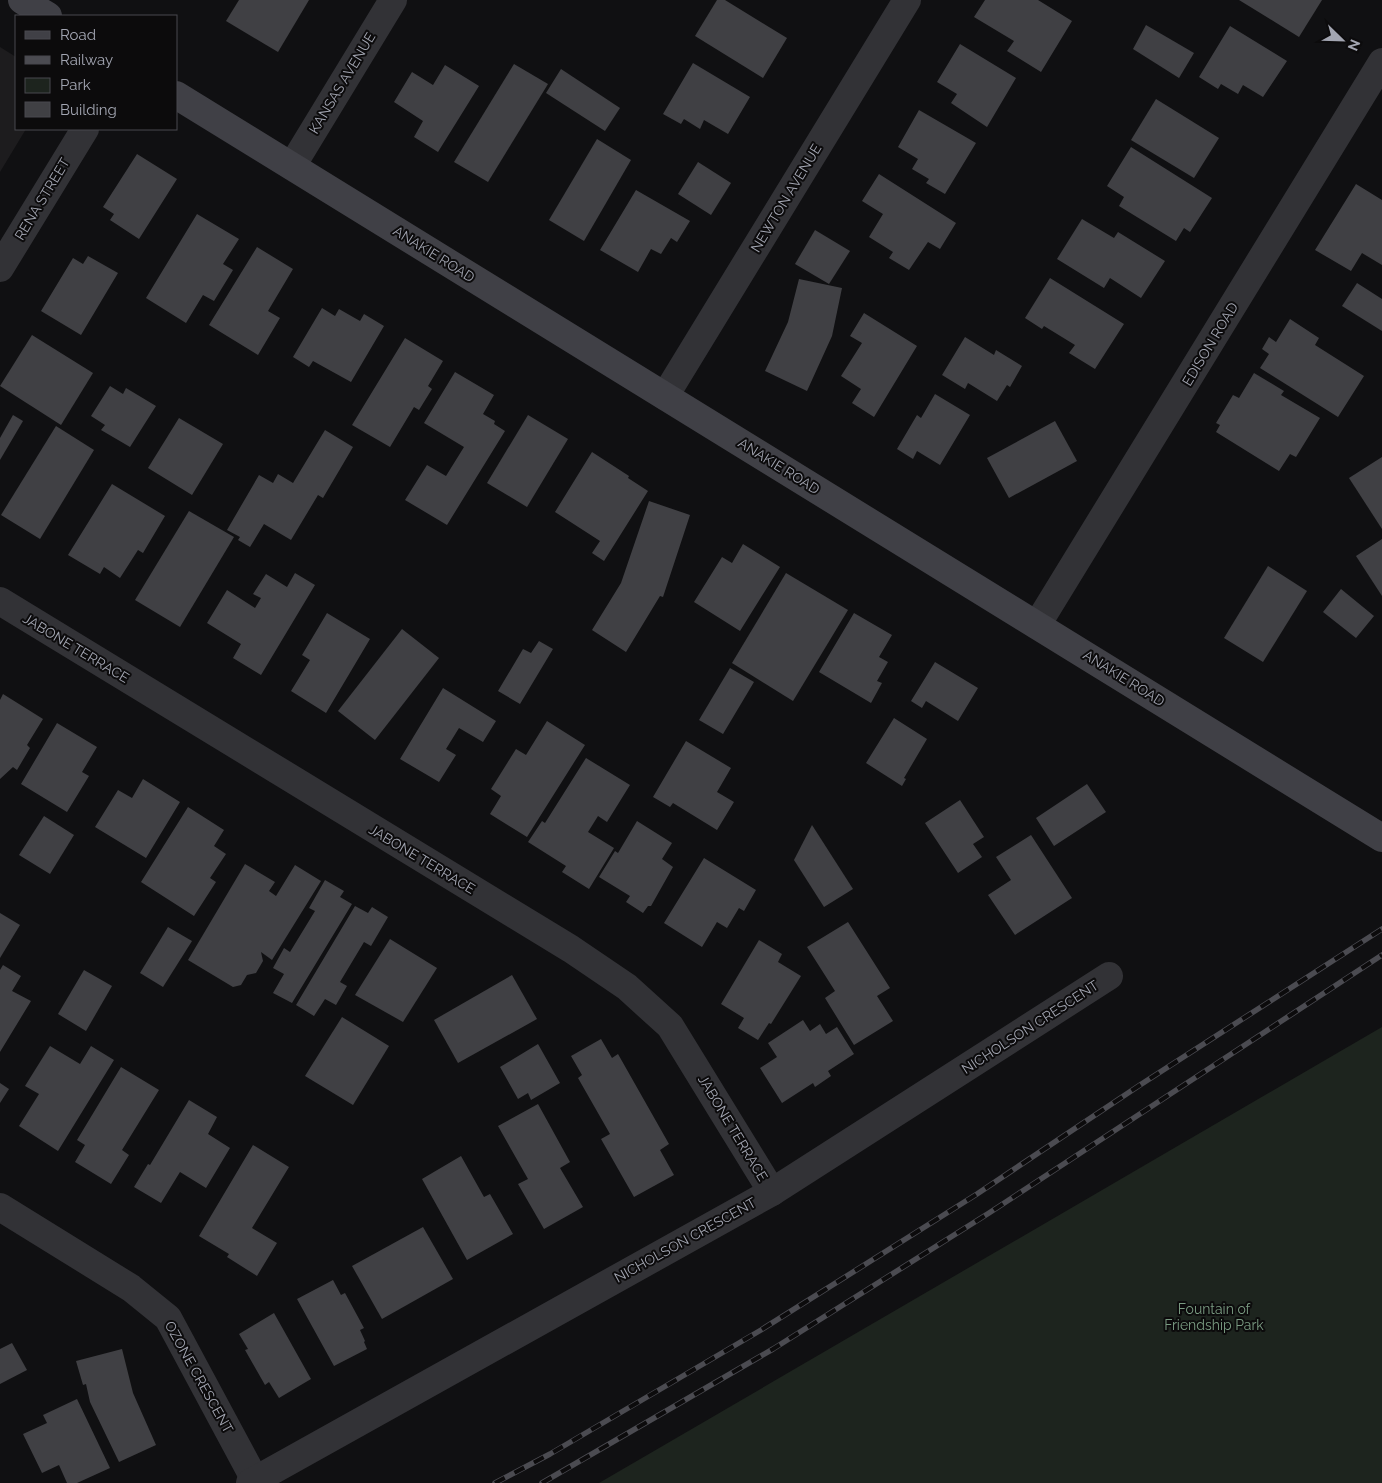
<svg xmlns="http://www.w3.org/2000/svg" width="1382" height="1483" viewBox="0 0 1382 1483" font-family="Raleway,sans-serif">
	<style>
		.built { fill: #1d1c1e }
		.green { fill: #1d241e }
		.building { fill: #404044 }
		.lines { fill: none; stroke-linecap: round; stroke-linejoin: round }
		.street { stroke: #323236; stroke-width: 28 }
		.secondary { stroke: #404046; stroke-width: 28 }
		.rail-casing { stroke: #4b4b51; stroke-width: 5.5 }
		.rail { stroke: #0c0b0c; stroke-width: 4; stroke-dasharray: 11; stroke-linecap: butt }
		.labels { text-anchor: middle; stroke-width: 4; stroke-linejoin: round; paint-order: stroke }
		.street-label { font-size: 14px; fill: #a2a5b1; stroke: #0c0b0c }
		.park-label { font-size: 14px; fill: #7a9b82; stroke: #0c0b0c }
	</style>
	<rect width="100%" height="100%" fill="#101012"/>
	<polygon class="built" points="0,47 16,57 16,129 26,129 0,172"/>
	<polygon class="green" points="1382,1027 1382,1483 599,1483"/>
	<g class="building">
		<polygon points="239,0 309,0 278,52 226,21"/>
		<polygon points="717,0 725,0 787,38 763,78 695,36"/>
		<polygon points="985,0 1038,0 1072,21 1041,72 1007,51 1014,41 974,17"/>
		<polygon points="1239,0 1322,0 1299,37"/>
		<polygon points="1146,25 1194,53 1179,78 1133,49"/>
		<polygon points="1230,26 1287,61 1263,97 1243,85 1238,94 1221,84 1218,89 1199,77"/>
		<polygon points="960,44 1016,78 987,127 951,103 957,94 937,82"/>
		<polygon points="693,63 750,97 728,134 704,120 700,129 684,119 681,124 663,114"/>
		<polygon points="514,64 548,84 488,182 454,162"/>
		<polygon points="445,65 479,86 438,152 414,137 423,121 394,102 412,72 433,85"/>
		<polygon points="561,69 620,108 605,131 546,93"/>
		<polygon points="1156,99 1219,138 1194,178 1131,140"/>
		<polygon points="919,110 976,143 945,194 926,183 929,179 912,169 918,159 898,147"/>
		<polygon points="597,139 631,160 584,241 549,220"/>
		<polygon points="1131,147 1212,198 1190,232 1184,228 1176,241 1119,206 1124,197 1107,186"/>
		<polygon points="137,154 177,179 139,239 110,220 114,214 103,207"/>
		<polygon points="698,162 731,183 711,215 678,194"/>
		<polygon points="879,174 956,223 940,249 928,242 909,270 889,258 893,252 869,237 883,214 862,201"/>
		<polygon points="1356,184 1382,200 1382,265 1362,253 1351,271 1315,250"/>
		<polygon points="636,190 690,221 677,242 671,238 661,254 651,249 638,272 600,250"/>
		<polygon points="197,214 239,239 223,264 233,270 214,301 203,295 186,323 146,298"/>
		<polygon points="1082,219 1114,238 1118,232 1165,261 1141,298 1110,278 1104,288 1057,259"/>
		<polygon points="815,230 850,251 829,284 795,264"/>
		<polygon points="257,247 293,269 268,311 280,318 258,355 209,325"/>
		<polygon points="88,256 118,273 81,335 41,311 73,258 83,264"/>
		<polygon points="1050,278 1124,324 1095,369 1069,353 1075,345 1044,326 1042,329 1025,318"/>
		<polygon points="799,279 842,288 832,336 807,391 765,371 788,322"/>
		<polygon points="1357,283 1382,299 1382,331 1342,306"/>
		<polygon points="322,308 335,316 339,309 360,321 364,314 384,326 351,382 313,361 309,367 293,357"/>
		<polygon points="864,313 917,346 874,417 852,403 861,389 841,376 862,343 850,336"/>
		<polygon points="1290,319 1319,338 1315,345 1364,376 1338,417 1260,368 1269,354 1262,349 1269,337 1276,342"/>
		<polygon points="32,335 93,373 61,425 0,386"/>
		<polygon points="965,337 994,355 996,350 1022,366 1010,387 1007,385 997,401 968,383 965,389 942,375"/>
		<polygon points="405,338 443,361 428,386 432,389 419,410 414,407 390,447 352,425"/>
		<polygon points="455,372 494,395 483,414 495,421 494,424 505,431 447,525 405,500 427,465 446,476 464,447 424,423"/>
		<polygon points="1254,373 1284,391 1281,395 1320,418 1296,457 1290,454 1279,471 1216,432 1220,425 1216,423 1233,395 1239,398"/>
		<polygon points="110,386 123,394 126,388 156,406 130,447 101,430 105,425 91,416"/>
		<polygon points="935,394 970,415 940,465 917,451 913,459 897,449 917,415 921,418"/>
		<polygon points="13,415 23,421 0,460 0,438"/>
		<polygon points="528,415 568,439 527,507 487,483"/>
		<polygon points="179,418 223,444 192,495 148,468"/>
		<polygon points="1055,421 1077,461 1009,498 987,458"/>
		<polygon points="56,426 94,450 40,539 1,515"/>
		<polygon points="325,430 353,447 323,498 318,495 291,540 264,524 250,547 238,540 240,537 227,530 259,475 273,483 278,474 293,483"/>
		<polygon points="592,452 629,476 628,478 648,491 604,561 592,553 600,541 555,512"/>
		<polygon points="1382,457 1382,529 1349,478"/>
		<polygon points="112,484 165,516 143,553 138,550 120,578 104,567 100,574 68,555"/>
		<polygon points="649,501 690,515 663,597 660,596 626,652 592,630 621,583"/>
		<polygon points="189,511 234,537 180,627 135,600"/>
		<polygon points="1382,539 1382,596 1356,556"/>
		<polygon points="743,544 780,567 740,631 694,602 722,557 732,563"/>
		<polygon points="1268,566 1307,591 1263,662 1224,638"/>
		<polygon points="295,573 315,585 261,675 233,658 241,644 207,623 227,590 255,608 261,598 253,594 266,574 287,587"/>
		<polygon points="786,573 848,610 793,701 732,663"/>
		<polygon points="1341,589 1374,616 1356,638 1323,612"/>
		<polygon points="327,613 370,639 326,713 291,691 310,660 302,655"/>
		<polygon points="854,613 892,635 879,657 888,662 877,681 882,683 871,703 819,672"/>
		<polygon points="402,629 439,658 375,740 338,711"/>
		<polygon points="539,641 553,649 520,704 498,691 523,649 531,653"/>
		<polygon points="935,662 978,688 958,721 926,701 922,708 911,701"/>
		<polygon points="730,668 754,682 723,734 699,720"/>
		<polygon points="443,688 496,721 483,742 459,728 446,749 456,755 439,782 400,759"/>
		<polygon points="3,694 43,719 27,745 30,748 17,770 13,767 0,779 0,700"/>
		<polygon points="894,718 927,739 904,778 906,779 902,786 866,763"/>
		<polygon points="547,721 585,745 527,837 490,814 501,796 491,789 516,749 526,755"/>
		<polygon points="57,723 97,747 82,772 89,776 67,812 21,784"/>
		<polygon points="686,741 731,768 717,792 734,802 717,830 673,803 670,807 653,797"/>
		<polygon points="586,758 630,785 607,822 598,816 588,832 614,848 589,889 562,872 566,866 528,842 542,821 545,823"/>
		<polygon points="143,779 180,802 146,858 95,827 118,790 132,798"/>
		<polygon points="1087,784 1106,812 1054,846 1036,818"/>
		<polygon points="960,800 984,837 973,844 982,857 958,873 925,823"/>
		<polygon points="188,807 224,830 214,846 226,854 210,878 216,882 194,916 141,882"/>
		<polygon points="44,816 74,835 50,874 19,855"/>
		<polygon points="637,821 672,843 662,859 673,867 651,906 648,906 643,913 626,902 630,896 599,877 615,851 618,853"/>
		<polygon points="812,825 853,889 824,907 794,860"/>
		<polygon points="1031,835 1072,898 1015,935 988,895 1011,880 996,857"/>
		<polygon points="704,858 756,890 744,911 739,908 727,928 717,922 702,947 664,923"/>
		<polygon points="245,864 275,882 269,891 276,896 295,865 321,881 272,960 261,952 263,961 256,973 247,975 241,985 233,987 188,960"/>
		<polygon points="325,880 344,891 340,897 352,904 292,1003 273,993 284,974 273,968 284,948 290,952 315,911 309,908"/>
		<polygon points="355,906 368,913 372,907 388,917 371,946 364,942 340,982 347,986 336,1005 325,999 314,1016 296,1005"/>
		<polygon points="0,913 20,925 0,958"/>
		<polygon points="848,922 890,988 877,996 893,1021 854,1045 825,998 835,991 807,947"/>
		<polygon points="168,927 192,941 163,987 140,973"/>
		<polygon points="390,939 437,968 403,1022 355,995"/>
		<polygon points="759,940 782,954 778,962 801,976 771,1024 769,1023 758,1040 738,1028 744,1018 721,1004"/>
		<polygon points="3,965 21,976 12,991 31,1001 0,1052 0,970"/>
		<polygon points="84,970 112,986 86,1031 58,1014"/>
		<polygon points="512,975 537,1019 458,1063 434,1020"/>
		<polygon points="342,1017 389,1046 353,1105 305,1076"/>
		<polygon points="803,1020 810,1031 820,1024 826,1034 837,1027 854,1054 828,1071 831,1076 815,1087 813,1083 782,1103 760,1068 777,1057 768,1043"/>
		<polygon points="601,1039 612,1058 618,1054 669,1144 660,1150 674,1175 634,1197 601,1139 610,1134 578,1078 582,1075 571,1056"/>
		<polygon points="538,1044 560,1083 531,1100 528,1093 518,1099 500,1067"/>
		<polygon points="50,1046 80,1064 91,1046 114,1060 58,1151 19,1126 39,1094 25,1086"/>
		<polygon points="121,1067 159,1090 122,1150 129,1155 111,1184 75,1162 85,1145 77,1140"/>
		<polygon points="0,1083 9,1089 0,1103"/>
		<polygon points="189,1100 217,1117 208,1134 230,1148 206,1188 180,1172 161,1203 134,1187 148,1164 150,1165"/>
		<polygon points="538,1104 570,1162 560,1168 583,1207 544,1229 518,1184 528,1179 498,1126"/>
		<polygon points="253,1145 289,1167 252,1228 277,1243 257,1276 227,1257 229,1254 199,1236"/>
		<polygon points="461,1156 484,1197 490,1194 513,1234 467,1260 422,1179"/>
		<polygon points="423,1227 453,1279 382,1319 352,1266"/>
		<polygon points="333,1280 341,1295 345,1293 364,1328 360,1330 365,1341 364,1342 367,1349 334,1366 297,1299"/>
		<polygon points="274,1313 311,1379 279,1398 269,1382 265,1385 245,1350 248,1349 239,1334"/>
		<polygon points="12,1343 27,1370 0,1384 0,1349"/>
		<polygon points="122,1349 133,1393 156,1445 119,1462 90,1402 86,1384 83,1385 76,1361"/>
		<polygon points="77,1399 110,1468 77,1483 67,1483 59,1465 42,1473 23,1434 47,1423 43,1415"/>
	</g>
	<g class="lines">
		<g class="street">
			<polyline points="292,166 393,0"/>
			<polyline points="0,268 85,129"/>
			<polyline points="665,396 907,0"/>
			<polyline points="0,601 571,949 627,987 670,1026 772,1192"/>
			<polyline points="1037,625 1382,62"/>
			<polyline points="0,1207 131,1288 168,1318 255,1480"/>
			<polyline points="250,1483 772,1192 1109,976"/>
		</g>
		<g class="secondary">
			<polyline points="22,0 48,16"/>
			<polyline points="176,95 1382,838"/>
		</g>
		<g class="rail-casing">
			<g id="rail">
				<polyline points="495,1483 550,1454 761,1330 977,1194 1140,1085 1382,929"/>
				<polyline points="542,1483 773,1349 989,1213 1382,955"/>
			</g>
		</g>
		<use href="#rail" class="rail"/>
	</g>
	<g class="labels">
		<g class="street-label">
			<text transform="translate(342 83) rotate(-59)" y="5">KANSAS AVENUE</text>
			<text transform="translate(786 198) rotate(-59)" y="5">NEWTON AVENUE</text>
			<text transform="translate(42 199) rotate(-59)" y="5">RENA STREET</text>
			<text transform="translate(434 254) rotate(32)" y="5">ANAKIE ROAD</text>
			<text transform="translate(1210 344) rotate(-59)" y="5">EDISON ROAD</text>
			<text transform="translate(779 466) rotate(32)" y="5">ANAKIE ROAD</text>
			<text transform="translate(76 648) rotate(31)" y="5">JABONE TERRACE</text>
			<text transform="translate(1124 678) rotate(32)" y="5">ANAKIE ROAD</text>
			<text transform="translate(422 859) rotate(31)" y="5">JABONE TERRACE</text>
			<text transform="translate(1030 1027) rotate(-33)" y="5">NICHOLSON CRESCENT</text>
			<text transform="translate(733 1128) rotate(59)" y="5">JABONE TERRACE</text>
			<text transform="translate(685 1240) rotate(-29)" y="5">NICHOLSON CRESCENT</text>
			<text transform="translate(199 1377) rotate(61)" y="5">OZONE CRESCENT</text>
		</g>
		<g class="park-label">
			<text x="1214" y="1314">Fountain of<tspan x="1214" dy="16">Friendship Park</tspan></text>
		</g>
	</g>
	<rect x="15" y="15" width="162" height="115" fill="#0c0b0c" stroke="#48494e"/>
	<rect x="25" y="31" width="25" height="8" fill="#404046" stroke="#48494e"/>
	<text x="60" y="40" font-size="15" fill="#a2a5b1">Road</text>
	<rect x="25" y="56" width="25" height="8" fill="#4b4b51" stroke="#48494e"/>
	<text x="60" y="65" font-size="15" fill="#a2a5b1">Railway</text>
	<rect x="25" y="78" width="25" height="15" fill="#1d241e" stroke="#48494e"/>
	<text x="60" y="90" font-size="15" fill="#a2a5b1">Park</text>
	<rect x="25" y="102" width="25" height="15" fill="#404044" stroke="#48494e"/>
	<text x="60" y="115" font-size="15" fill="#a2a5b1">Building</text>
	<g transform="translate(1342 40) rotate(113)" stroke="#0c0b0c" stroke-width="4" paint-order="stroke">
	<path d="M0-4L9 19L0 12L-9 19Z" fill="#a2a5b1"/>
	<text y="-8" font-size="14" font-weight="bold" text-anchor="middle" fill="#a2a5b1">N</text>
	</g>
</svg>
